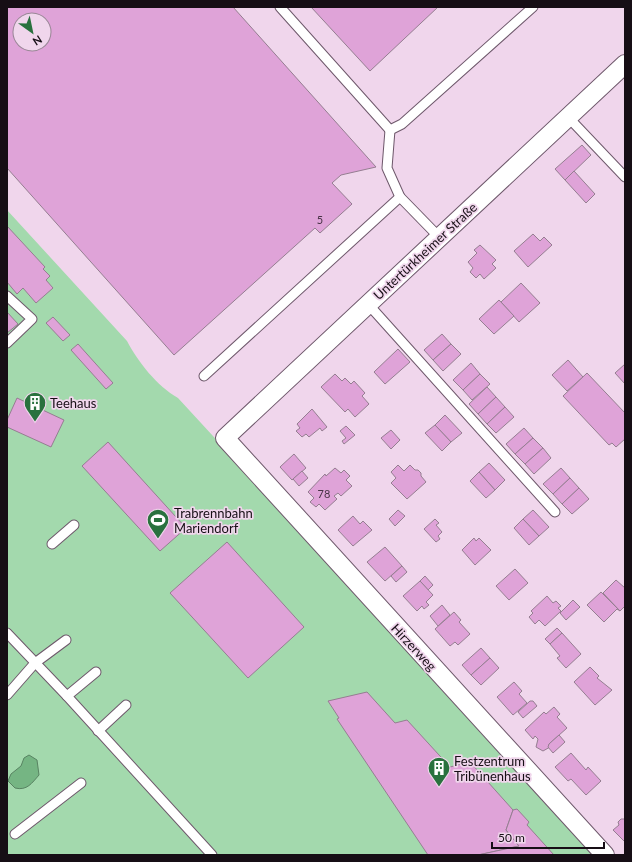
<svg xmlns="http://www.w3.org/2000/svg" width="632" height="862" viewBox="0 0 632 862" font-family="Lato,sans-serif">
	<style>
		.green { fill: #a3d9ad }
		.water { fill: #75b583; stroke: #588362 }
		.building { fill: #dfa3d8; stroke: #957e91; fill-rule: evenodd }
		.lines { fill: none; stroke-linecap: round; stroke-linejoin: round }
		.lane-casing { stroke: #6e586b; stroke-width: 11 }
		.street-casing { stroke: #6e586b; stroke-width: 20 }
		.lane { stroke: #fff; stroke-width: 9 }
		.street { stroke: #fff; stroke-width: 18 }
		.labels { text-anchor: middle; stroke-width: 3.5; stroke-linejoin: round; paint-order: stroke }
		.number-label { font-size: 11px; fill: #483346 }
		.street-label { font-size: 13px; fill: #160e15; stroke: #f0d6ec }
		.poi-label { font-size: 13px; fill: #160e15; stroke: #f0d6ec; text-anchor: start }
	</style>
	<rect width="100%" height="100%" fill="#f0d6ec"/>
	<path class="green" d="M7 210 127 341C138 362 157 386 178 398L598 855H7Z"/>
	<path class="water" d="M29 755 37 760 39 775C32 783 27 791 15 788L8 781 11 774 21 766 24 758Z"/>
	<g class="building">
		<path d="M7 7H233L376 167 341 175 332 183 352 204 320 233 315 228 174 355 7 168ZM20 20H44V44H20Z"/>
		<polygon points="311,7 438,7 370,71"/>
		<polygon points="582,145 591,155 565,180 555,169"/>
		<polygon points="574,171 595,194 586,203 565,180"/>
		<polygon points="7,226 45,267 43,269 50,276 46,280 53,288 36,303 23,288 17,294 7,282"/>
		<polygon points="533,234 540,241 544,237 552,245 528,267 514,251"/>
		<polygon points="480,245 496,260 492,264 496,268 484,279 480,274 476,278 470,272 473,268 468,262 477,253 474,250"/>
		<polygon points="521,283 540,303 519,322 501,302"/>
		<polygon points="499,300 514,316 494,334 479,319"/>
		<polygon points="7,312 18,324 7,333"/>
		<polygon points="53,317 70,335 63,341 46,323"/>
		<polygon points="442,334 451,344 433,360 424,350"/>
		<polygon points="78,344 113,383 106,389 71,350"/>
		<polygon points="451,344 461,354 443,371 433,360"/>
		<polygon points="398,349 410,362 385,384 374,372"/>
		<polygon points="568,360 583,377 567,391 552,375"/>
		<polygon points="471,363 480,374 463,390 453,380"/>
		<polygon points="625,364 625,384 615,373"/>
		<polygon points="587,373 625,413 625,439 616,447 612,443 609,445 563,396"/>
		<polygon points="335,374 342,381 345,378 351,384 354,381 365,393 362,396 369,404 355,417 348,409 345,412 321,387"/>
		<polygon points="480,374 490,384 472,400 463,390"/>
		<polygon points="487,387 496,397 478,414 469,404"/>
		<polygon points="496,397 505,407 487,424 478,414"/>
		<polygon points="17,398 64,420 51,447 7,427 7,420"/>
		<polygon points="505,407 514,417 496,433 487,424"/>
		<polygon points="312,409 327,427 322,431 320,428 309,437 306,434 302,437 296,431 300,428 297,424"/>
		<polygon points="445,415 462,433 451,442 435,425"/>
		<polygon points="435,425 451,442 442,451 425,433"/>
		<polygon points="346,426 355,435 344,444 342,441 346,438 340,431"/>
		<polygon points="524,428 533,438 515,454 506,444"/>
		<polygon points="391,430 400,440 391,449 381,438"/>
		<polygon points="533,438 543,448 525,464 515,454"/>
		<polygon points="108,442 186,528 160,551 82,466"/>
		<polygon points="543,448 551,458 534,474 525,464"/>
		<polygon points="294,454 306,468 292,480 280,467"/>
		<polygon points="489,463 505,480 495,490 479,472"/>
		<polygon points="398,465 404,471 410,465 415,470 418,470 421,473 421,476 426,482 407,499 391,483 396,478 391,472"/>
		<polygon points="335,468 341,473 344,470 350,476 346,480 352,486 341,496 338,493 334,496 337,499 325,510 319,504 316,507 310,502 314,498 308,492 325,474 326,476"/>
		<polygon points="561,468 570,478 553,494 543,484"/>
		<polygon points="302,471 308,478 299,486 293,479"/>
		<polygon points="479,472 495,490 486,498 470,481"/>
		<polygon points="570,478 579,488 562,504 553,494"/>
		<polygon points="579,488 589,499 572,514 562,504"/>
		<polygon points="398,510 405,516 395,526 389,519"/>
		<polygon points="533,510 549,527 539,536 523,519"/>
		<polygon points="353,516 360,524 363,521 372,530 353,546 338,530"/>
		<polygon points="435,519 439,523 436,525 442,532 438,536 440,539 436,542 424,529"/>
		<polygon points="523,519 539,536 529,545 514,528"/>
		<polygon points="474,538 476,541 479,538 491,550 475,565 462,550"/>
		<polygon points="227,542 304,627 248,678 170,593"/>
		<polygon points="385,547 402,566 385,581 367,562"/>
		<polygon points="402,566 407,572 396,582 391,576"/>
		<polygon points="515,569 528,583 509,600 496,586"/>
		<polygon points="425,576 433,585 428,590 420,581"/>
		<polygon points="616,580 625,588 625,606 620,611 603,593"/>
		<polygon points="420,581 433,595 426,602 429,605 424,609 422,606 417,611 403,596"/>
		<polygon points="601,592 620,611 617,609 604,622 587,605"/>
		<polygon points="547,596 553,603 556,601 561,606 558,608 561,611 545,626 539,620 535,624 529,617 533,613 531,611"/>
		<polygon points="573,600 580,607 566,620 560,613"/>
		<polygon points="442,605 450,615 438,626 430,616"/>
		<polygon points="454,612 461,620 459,622 470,634 458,645 455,642 450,646 435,629"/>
		<polygon points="557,628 562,633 550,644 545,639"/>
		<polygon points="562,633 581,654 566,668 557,658 560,656 550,644"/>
		<polygon points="481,648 490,658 471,675 462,665"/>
		<polygon points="490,658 499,668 481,685 471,675"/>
		<polygon points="590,667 599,676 597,678 612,690 595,705 574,682"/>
		<polygon points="514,682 522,691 519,694 527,703 513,715 497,697"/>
		<polygon points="367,692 395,723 407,720 450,767 470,762 513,810 506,830 519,846 478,855 428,855 337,719 339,718 328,701"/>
		<polygon points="530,701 533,701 537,706 523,718 518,712"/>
		<polygon points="554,707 560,714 557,717 567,728 549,744 550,747 543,751 536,747 538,739 535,736 533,739 525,730 544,712 546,714"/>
		<polygon points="559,735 565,742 553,753 548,747 549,744"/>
		<polygon points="571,753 586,770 588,767 601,781 586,795 571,779 568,781 555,767"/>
		<polygon points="517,809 529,822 527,825 554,855 478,855 519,846 506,830 513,810"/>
		<polygon points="621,819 625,819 625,842 613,830 619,825 618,822"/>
	</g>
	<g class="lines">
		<g class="lane-casing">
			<g id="lane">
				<polyline points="280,7 390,130 402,124 533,7"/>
				<polyline points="568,117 625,177"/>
				<polyline points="390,130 387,168 400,197 439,237"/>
				<polyline points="7,296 32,319 7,343"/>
				<polyline points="368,304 555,512"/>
				<polyline points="204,376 400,197"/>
				<polyline points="52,544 74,525"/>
				<polyline points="7,633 67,696 212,855"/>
				<polyline points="7,695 35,663 66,640"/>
				<polyline points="67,696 96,672"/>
				<polyline points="98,731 126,705"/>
				<polyline points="15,834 81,783"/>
			</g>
		</g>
		<g class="street-casing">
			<polyline id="street" points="605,855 225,438 625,64"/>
		</g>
		<use href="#lane" class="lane"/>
		<use href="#street" class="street"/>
	</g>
	<defs>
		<g id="building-pin" transform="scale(1.15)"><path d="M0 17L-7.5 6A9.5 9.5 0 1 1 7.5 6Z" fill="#29713e" stroke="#f0d6ec"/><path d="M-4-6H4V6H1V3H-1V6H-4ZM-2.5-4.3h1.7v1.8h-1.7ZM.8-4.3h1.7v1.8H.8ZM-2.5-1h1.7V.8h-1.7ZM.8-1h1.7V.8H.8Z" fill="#fff"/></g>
		<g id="stadium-pin" transform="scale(1.15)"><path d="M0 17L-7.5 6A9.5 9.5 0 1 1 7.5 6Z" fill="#29713e" stroke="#f0d6ec"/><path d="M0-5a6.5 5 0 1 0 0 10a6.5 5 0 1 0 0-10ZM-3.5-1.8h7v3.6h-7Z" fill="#fff"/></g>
	</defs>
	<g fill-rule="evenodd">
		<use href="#building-pin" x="35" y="403"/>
		<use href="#stadium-pin" x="158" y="520"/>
		<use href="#building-pin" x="439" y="768"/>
	</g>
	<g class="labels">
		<g class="number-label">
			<text x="320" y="224">5</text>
			<text x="324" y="498">78</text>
		</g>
		<g class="street-label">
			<text transform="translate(425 251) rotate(-43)" y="5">Untertürkheimer Straße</text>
			<text transform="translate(414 647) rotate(47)" y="5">Hirzerweg</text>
		</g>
		<g class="poi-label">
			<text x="50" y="408">Teehaus</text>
			<text x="174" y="518">Trabrennbahn<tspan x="174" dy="15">Mariendorf</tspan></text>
			<text x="454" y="766">Festzentrum<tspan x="454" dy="15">Tribünenhaus</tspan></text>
		</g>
	</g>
	<rect width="632" height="862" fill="none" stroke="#160e15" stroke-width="16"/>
	<g transform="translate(32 32) rotate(147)"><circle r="19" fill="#f0d6ec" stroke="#998696"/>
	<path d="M0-3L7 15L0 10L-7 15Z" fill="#29713e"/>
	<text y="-6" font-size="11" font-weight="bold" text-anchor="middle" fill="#160e15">N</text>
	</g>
	<path d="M492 842v6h112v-6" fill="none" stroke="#160e15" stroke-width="2"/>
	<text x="498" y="842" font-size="12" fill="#160e15" stroke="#f0d6ec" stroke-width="3" paint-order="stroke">50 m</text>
</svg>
